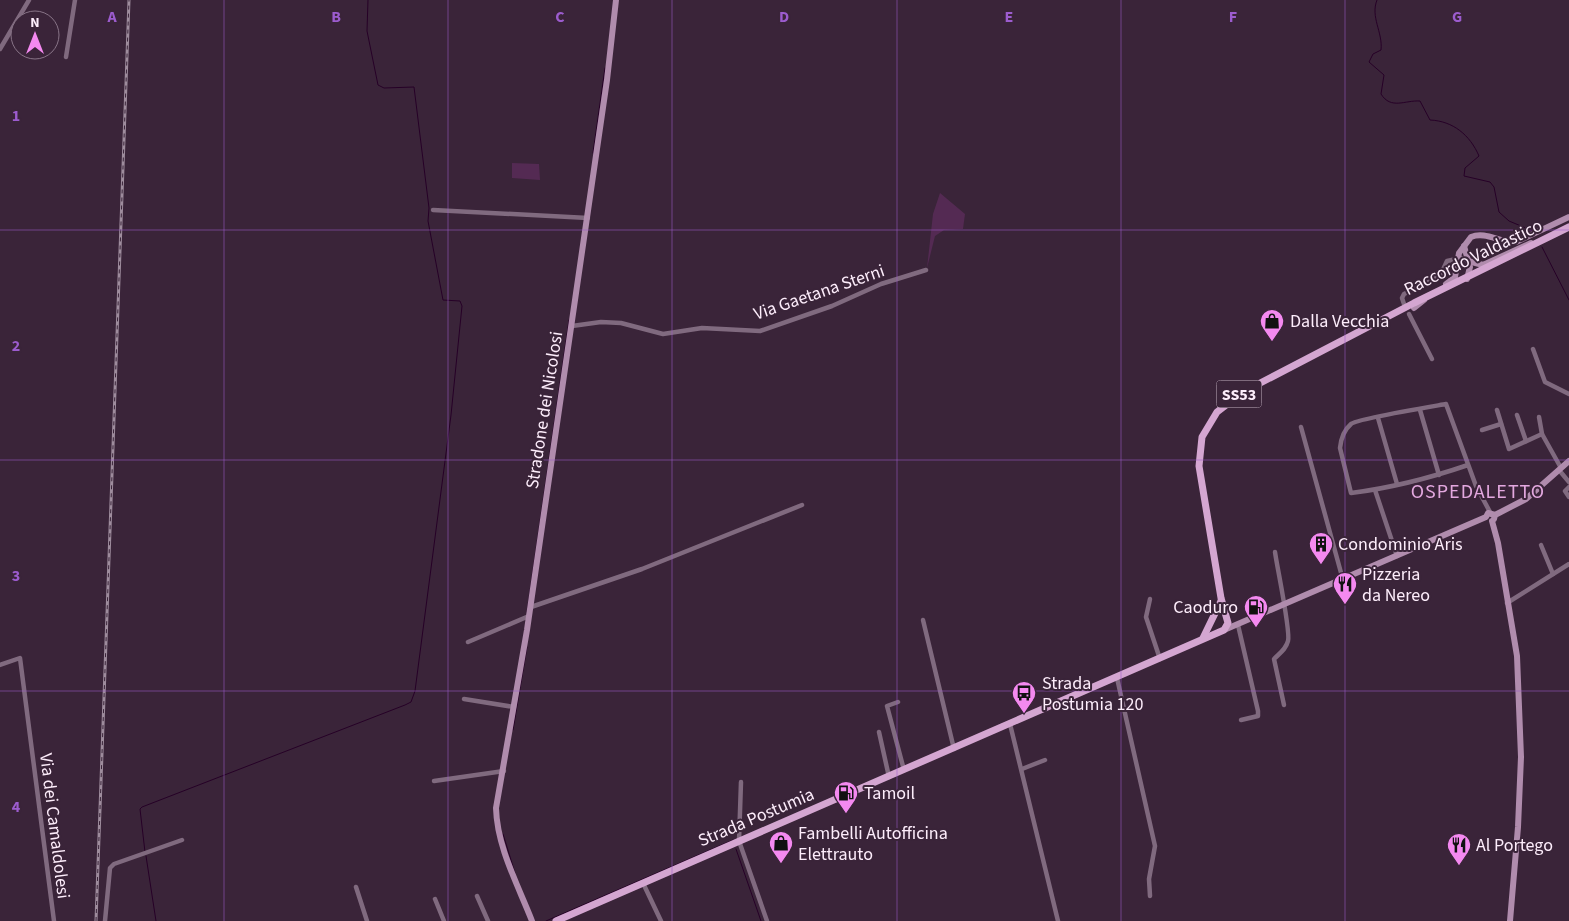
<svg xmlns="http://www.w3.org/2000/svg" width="1569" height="921" viewBox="0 0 1569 921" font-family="'Source Sans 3',sans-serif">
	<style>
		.green { fill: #542a53 }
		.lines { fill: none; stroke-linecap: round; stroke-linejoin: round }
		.stream { stroke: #260027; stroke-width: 1 }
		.street { stroke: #806a7f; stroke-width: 4.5 }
		.secondary { stroke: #b08cad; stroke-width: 6 }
		.primary { stroke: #d4a6d1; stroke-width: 7 }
		.rail-casing { stroke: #9e8c9d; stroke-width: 3 }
		.rail { stroke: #3a2439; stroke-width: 1; stroke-dasharray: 4; stroke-linecap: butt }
		.grid { fill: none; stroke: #9c5cce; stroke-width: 1; stroke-opacity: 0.55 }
		.labels { text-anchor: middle; stroke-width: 4; stroke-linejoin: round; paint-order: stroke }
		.shield { fill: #3a2439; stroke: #c2b1c1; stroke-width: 1 }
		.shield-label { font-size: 16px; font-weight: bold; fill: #fdedfb }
		.street-label { font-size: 18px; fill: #fdedfb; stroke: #3a2439 }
		.poi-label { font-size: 18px; fill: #fdedfb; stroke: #3a2439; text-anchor: start }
		.quarter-label { font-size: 20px; letter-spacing: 1px; fill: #e3a8df; stroke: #3a2439 }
		.grid-label { font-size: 16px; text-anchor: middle; font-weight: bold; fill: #9c5cce; stroke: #3a2439; stroke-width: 4; stroke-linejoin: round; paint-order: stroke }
	</style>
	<rect width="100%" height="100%" fill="#3a2439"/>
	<g class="green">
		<polygon points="512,163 539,164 540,180 512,178"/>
		<polygon points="940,193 965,214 963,229 944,230 935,236 927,268 933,214"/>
	</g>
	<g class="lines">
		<g class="stream">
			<path d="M1377 0C1370 17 1383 32 1381 50L1373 54 1369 62 1384 75 1381 94C1391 110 1405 100 1420 101L1430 120C1453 121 1470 135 1479 156L1465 168 1464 176 1490 182 1494 187 1499 212 1509 221 1533 231"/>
			<polyline points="593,153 605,68"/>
			<polyline points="1542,247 1569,300"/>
			<polyline points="527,612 569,320"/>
			<polyline points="513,730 527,647"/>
			<polyline points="503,834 515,873"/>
			<polyline points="736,849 761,921"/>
			<polyline points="145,852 140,809 142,807 405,705 411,702 415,691 451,415 462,306 460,301 443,300 428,221 429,208 414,87 384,88 378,85 367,31 368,0"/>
			<polyline points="146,856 156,921"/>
			<polyline points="546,921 733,840"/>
		</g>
		<g class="street">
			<polyline points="0,49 29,0"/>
			<polyline points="66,57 75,0"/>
			<polyline points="433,210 588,218"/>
			<polyline points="1404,304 1402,298 1404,294 1440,276 1447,261 1461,258 1468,261"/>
			<polyline points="1409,314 1432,359"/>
			<polyline points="572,326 601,322 621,323 663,334 702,328 760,331 832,306 881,284 926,270"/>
			<polyline points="1533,349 1545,382 1569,394"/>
			<polyline points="1420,410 1439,475"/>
			<polyline points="1497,410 1509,449 1542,434 1561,468"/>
			<polyline points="1517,415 1526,441"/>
			<polyline points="1539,417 1542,434"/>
			<polyline points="1378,418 1397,484"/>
			<polyline points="1301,427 1343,580"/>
			<polyline points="1482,430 1501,424"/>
			<path d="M1468 465C1430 478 1391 488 1351 493L1340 448C1341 438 1344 430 1351 424 1356 419 1435 406 1446 404L1476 486 1490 512"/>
			<polyline points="1559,470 1569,482"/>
			<polyline points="1569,487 1565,491 1569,497"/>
			<polyline points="1375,490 1397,556"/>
			<polyline points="1541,545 1553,574"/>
			<path d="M1275 552C1277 567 1291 632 1288 641 1286 649 1280 653 1274 659L1284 705"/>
			<polyline points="1150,599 1146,617 1160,659"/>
			<polyline points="1507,603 1569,564"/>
			<polyline points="531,607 642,569 802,505"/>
			<polyline points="923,620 954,749"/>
			<polyline points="1238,625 1258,711 1258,716 1241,720"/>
			<polyline points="468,642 529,616"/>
			<polyline points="0,665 20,658 54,921"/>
			<polyline points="1117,678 1155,846 1149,879 1150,896"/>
			<polyline points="464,699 514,707"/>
			<polyline points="898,702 887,706 904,770"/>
			<polyline points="1010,724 1058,921"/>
			<polyline points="879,732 889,777"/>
			<polyline points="1022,769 1045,760"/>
			<polyline points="434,781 504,771"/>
			<polyline points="741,782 739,841 767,921"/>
			<polyline points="643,883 661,921"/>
			<polyline points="356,887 367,921"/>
			<polyline points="477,896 488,921"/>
			<polyline points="435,899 444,921"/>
			<polyline points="105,921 110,868 114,864 182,840"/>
		</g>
		<g class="secondary">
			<polyline points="1464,246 1470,267 1467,279"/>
			<polyline points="1468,261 1483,265 1531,243"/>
			<path d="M1446 284 1455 277 1459 253 1471 237C1486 231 1500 243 1516 242L1569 217"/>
			<polyline points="1414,308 1424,300"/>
			<polyline points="1494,519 1495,515 1526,499 1569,461"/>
			<polyline points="1492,521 1498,543 1517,656 1521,757 1518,827 1510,921"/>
			<polyline points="1224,630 1486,517 1488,513 1495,515"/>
			<path d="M532 921C518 885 497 847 496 808L527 630 607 80 616 0"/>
		</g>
		<g class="primary">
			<polyline points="1203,638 1221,601"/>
			<polyline points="556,921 1224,630 1228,623 1221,598 1199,466 1202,437 1217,412 1243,392 1414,303 1569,227"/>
		</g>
		<g class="rail-casing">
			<polyline id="rail" points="96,921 129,0"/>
		</g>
		<use href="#rail" class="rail"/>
	</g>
	<path class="grid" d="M224 0V921M448 0V921M672 0V921M897 0V921M1121 0V921M1345 0V921M0 230H1569M0 460H1569M0 691H1569"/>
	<defs>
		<g id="shop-pin" transform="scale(1.25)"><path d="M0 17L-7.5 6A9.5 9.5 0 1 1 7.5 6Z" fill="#f489f0" stroke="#3a2439"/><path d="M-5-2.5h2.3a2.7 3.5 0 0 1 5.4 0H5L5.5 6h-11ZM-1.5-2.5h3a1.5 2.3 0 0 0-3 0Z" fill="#111"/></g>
		<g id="building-pin" transform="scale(1.25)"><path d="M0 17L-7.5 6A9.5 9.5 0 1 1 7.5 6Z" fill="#f489f0" stroke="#3a2439"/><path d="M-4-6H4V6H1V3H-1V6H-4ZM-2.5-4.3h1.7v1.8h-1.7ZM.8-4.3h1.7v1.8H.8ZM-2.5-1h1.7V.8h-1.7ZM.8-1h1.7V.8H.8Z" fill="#111"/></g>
		<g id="restaurant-pin" transform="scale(1.25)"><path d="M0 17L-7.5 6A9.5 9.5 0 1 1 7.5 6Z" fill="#f489f0" stroke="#3a2439"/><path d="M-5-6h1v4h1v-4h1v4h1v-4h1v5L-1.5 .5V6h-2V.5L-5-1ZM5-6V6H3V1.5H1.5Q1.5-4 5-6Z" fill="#111"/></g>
		<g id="fuel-pin" transform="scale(1.25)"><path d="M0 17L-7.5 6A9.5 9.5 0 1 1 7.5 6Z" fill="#f489f0" stroke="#3a2439"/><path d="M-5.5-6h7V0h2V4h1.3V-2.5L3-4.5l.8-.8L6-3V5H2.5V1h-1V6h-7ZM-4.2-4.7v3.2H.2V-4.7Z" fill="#111"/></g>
		<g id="bus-pin" transform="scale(1.25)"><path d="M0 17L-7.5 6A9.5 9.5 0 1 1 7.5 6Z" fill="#f489f0" stroke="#3a2439"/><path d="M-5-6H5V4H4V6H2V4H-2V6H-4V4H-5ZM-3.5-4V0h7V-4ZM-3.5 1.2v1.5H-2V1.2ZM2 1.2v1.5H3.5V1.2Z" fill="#111"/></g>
	</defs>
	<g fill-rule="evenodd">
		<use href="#shop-pin" x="1272" y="321"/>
		<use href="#building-pin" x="1321" y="544"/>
		<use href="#restaurant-pin" x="1345" y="584"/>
		<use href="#fuel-pin" x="1256" y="607"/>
		<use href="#bus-pin" x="1024" y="693"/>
		<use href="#fuel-pin" x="846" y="793"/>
		<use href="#shop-pin" x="781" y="843"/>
		<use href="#restaurant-pin" x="1459" y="845"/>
	</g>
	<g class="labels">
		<rect class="shield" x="1216.5" y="380.5" width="45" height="27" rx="4"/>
		<g class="shield-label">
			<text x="1239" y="400">SS53</text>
		</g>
		<g class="street-label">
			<text transform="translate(1473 257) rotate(-26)" y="6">Raccordo Valdastico</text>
			<text transform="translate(819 292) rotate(-19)" y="6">Via Gaetana Sterni</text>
			<text transform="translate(544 410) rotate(-81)" y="6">Stradone dei Nicolosi</text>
			<text transform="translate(756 817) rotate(-23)" y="6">Strada Postumia</text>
			<text transform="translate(55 826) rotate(83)" y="6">Via dei Camaldolesi</text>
		</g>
		<g class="poi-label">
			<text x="1290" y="327">Dalla Vecchia</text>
			<text x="1338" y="550">Condominio Aris</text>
			<text x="1362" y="580">Pizzeria<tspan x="1362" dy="21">da Nereo</tspan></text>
			<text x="1238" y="613" text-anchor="end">Caoduro</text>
			<text x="1042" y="689">Strada<tspan x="1042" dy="21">Postumia 120</tspan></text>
			<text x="864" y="799">Tamoil</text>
			<text x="798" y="839">Fambelli Autofficina<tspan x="798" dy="21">Elettrauto</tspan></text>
			<text x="1476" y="851">Al Portego</text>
		</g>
		<g class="quarter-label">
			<text x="1478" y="498">OSPEDALETTO</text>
		</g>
	</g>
	<g class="grid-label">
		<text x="112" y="22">A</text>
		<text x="336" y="22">B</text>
		<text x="560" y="22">C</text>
		<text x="784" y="22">D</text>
		<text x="1009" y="22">E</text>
		<text x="1233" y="22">F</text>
		<text x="1457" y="22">G</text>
		<text x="16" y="121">1</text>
		<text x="16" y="351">2</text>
		<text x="16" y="581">3</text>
		<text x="16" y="812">4</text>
	</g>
	<g transform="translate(35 35)"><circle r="24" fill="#3a2439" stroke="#887487"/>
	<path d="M0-4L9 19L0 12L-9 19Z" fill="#f489f0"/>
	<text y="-8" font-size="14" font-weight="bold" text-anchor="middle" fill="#fdedfb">N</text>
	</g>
</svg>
